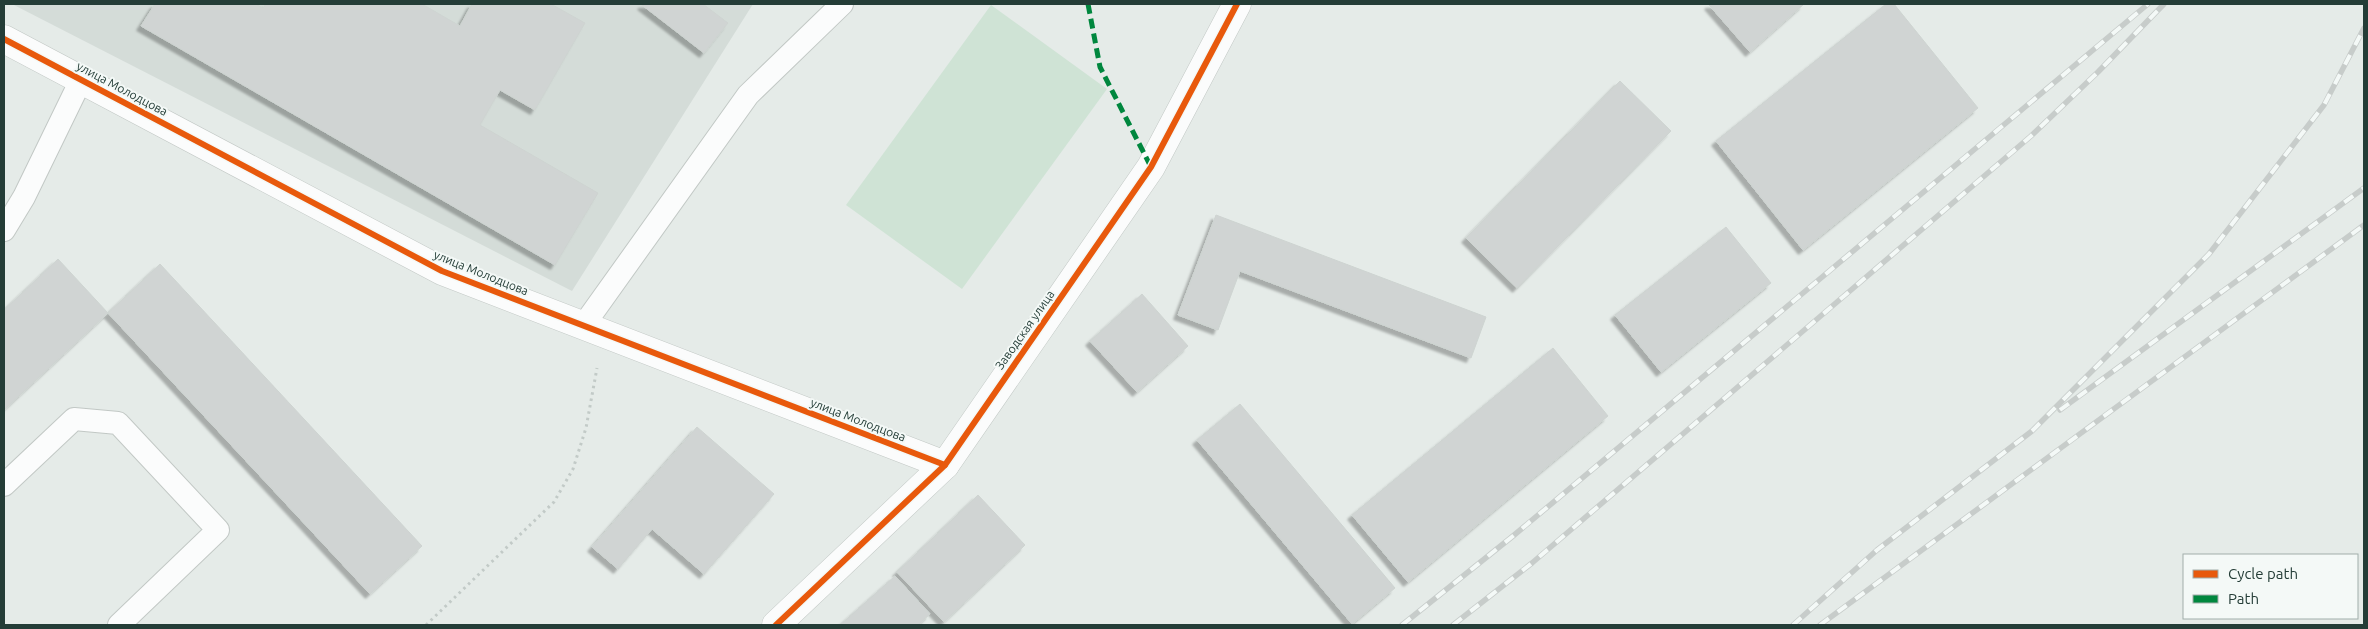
<svg xmlns="http://www.w3.org/2000/svg" width="2368" height="629" viewBox="0 0 2368 629" font-family="Ubuntu,sans-serif">
	<style>
		.built { fill: #d4dcd8 }
		.green { fill: #cfe3d5 }
		.building { fill: #d0d4d3; stroke: #ced4d1; filter: url(#shadow) }
		.lines { fill: none; stroke-linecap: round; stroke-linejoin: round }
		.lane-casing { stroke: #c2c8c5; stroke-width: 24 }
		.street-casing { stroke: #c2c8c5; stroke-width: 29 }
		.path { stroke: #c2cac7; stroke-width: 3; stroke-dasharray: 2.5 4; stroke-linecap: butt }
		.lane { stroke: #fbfcfc; stroke-width: 22 }
		.street { stroke: #fbfcfc; stroke-width: 28 }
		.rail-casing { stroke: #c7ccca; stroke-width: 5.5 }
		.rail { stroke: #f4f9f7; stroke-width: 4; stroke-dasharray: 11; stroke-linecap: butt }
		.quiet { stroke: #00873e; stroke-width: 5; stroke-dasharray: 10 5; stroke-linecap: butt }
		.cycleway-casing { stroke: #f4f9f7; stroke-width: 9 }
		.cycleway { stroke: #e8590c; stroke-width: 6 }
		.labels { text-anchor: middle; stroke-width: 4; stroke-linejoin: round; paint-order: stroke }
		.street-label { font-size: 12px; fill: #243d37; stroke: #f4f9f7 }
	</style>
	<defs>
		<filter id="shadow"><feDropShadow dx="-4.5" dy="4.5" stdDeviation="1" flood-color="#0004"/></filter>
	</defs>
	<rect width="100%" height="100%" fill="#e5ebe8"/>
	<polygon class="built" points="12,4 753,4 572,291"/>
	<polygon class="green" points="991,5 1107,89 962,289 846,205"/>
	<g class="building">
		<polygon points="155,4 256,4 263,8 266,4 422,4 460,26 472,4 551,4 585,23 535,110 500,90 480,125 598,193 555,265 141,26"/>
		<polygon points="643,4 703,4 728,23 704,53 642,5"/>
		<polygon points="1710,4 1804,4 1750,52 1709,5"/>
		<polygon points="1886,4 1894,4 1978,108 1803,250 1716,141"/>
		<polygon points="1620,81 1671,131 1517,288 1466,238"/>
		<polygon points="1216,215 1486,317 1471,358 1240,271 1218,330 1178,315"/>
		<polygon points="1726,227 1771,283 1661,372 1615,315"/>
		<polygon points="58,259 108,313 4,410 4,310"/>
		<polygon points="160,264 422,546 370,594 108,313"/>
		<polygon points="1142,294 1188,346 1137,392 1090,341"/>
		<polygon points="1553,348 1608,416 1408,582 1352,515"/>
		<polygon points="1240,404 1395,588 1352,624 1197,440"/>
		<polygon points="697,427 774,494 704,574 652,529 618,569 592,547"/>
		<polygon points="978,495 1025,545 944,622 897,572"/>
		<polygon points="895,576 930,614 918,625 840,625"/>
	</g>
	<g class="lines">
		<g class="lane-casing">
			<g id="lane">
				<polyline points="4,230 24,197 81,80"/>
				<polyline points="583,326 748,95 842,4"/>
				<polyline points="4,485 74,419 118,423 218,530 119,625"/>
			</g>
		</g>
		<g class="street-casing">
			<g id="street">
				<polyline points="4,39 442,271 945,465"/>
				<polyline points="776,625 945,465 1151,167 1237,4"/>
			</g>
		</g>
		<polyline class="path" points="426,625 554,502 573,469 586,428 597,368"/>
		<use href="#lane" class="lane"/>
		<use href="#street" class="street"/>
		<g class="rail-casing">
			<g id="rail">
				<polyline points="2060,410 2364,188"/>
				<polyline points="1402,625 1513,536 2148,4"/>
				<polyline points="1453,625 1532,563 2031,136 2098,72 2164,4"/>
				<polyline points="1793,625 1877,550 2032,431 2209,254 2324,105 2364,28"/>
				<polyline points="1820,625 2364,225"/>
			</g>
		</g>
		<use href="#rail" class="rail"/>
		<polyline class="quiet" points="1088,4 1100,67 1151,167"/>
		<g class="cycleway-casing">
			<g id="cycleway">
				<polyline points="4,39 442,271 945,465"/>
				<polyline points="776,625 945,465 1151,167 1237,4"/>
			</g>
		</g>
		<use href="#cycleway" class="cycleway"/>
	</g>
	<g class="labels">
		<g class="street-label">
			<text transform="translate(122 89) rotate(28)" y="4">улица Молодцова</text>
			<text transform="translate(481 273) rotate(22)" y="4">улица Молодцова</text>
			<text transform="translate(1025 330) rotate(-55)" y="4">Заводская улица</text>
			<text transform="translate(858 420) rotate(21)" y="4">улица Молодцова</text>
		</g>
	</g>
	<rect width="2368" height="629" fill="none" stroke="#243d37" stroke-width="10"/>
	<rect x="2183" y="554" width="175" height="65" fill="#f4f9f7" stroke="#a1aeaa"/>
	<rect x="2193" y="570" width="25" height="8" fill="#e8590c" stroke="#a1aeaa"/>
	<text x="2228" y="579" font-size="15" fill="#243d37">Cycle path</text>
	<rect x="2193" y="595" width="25" height="8" fill="#00873e" stroke="#a1aeaa"/>
	<text x="2228" y="604" font-size="15" fill="#243d37">Path</text>
</svg>
